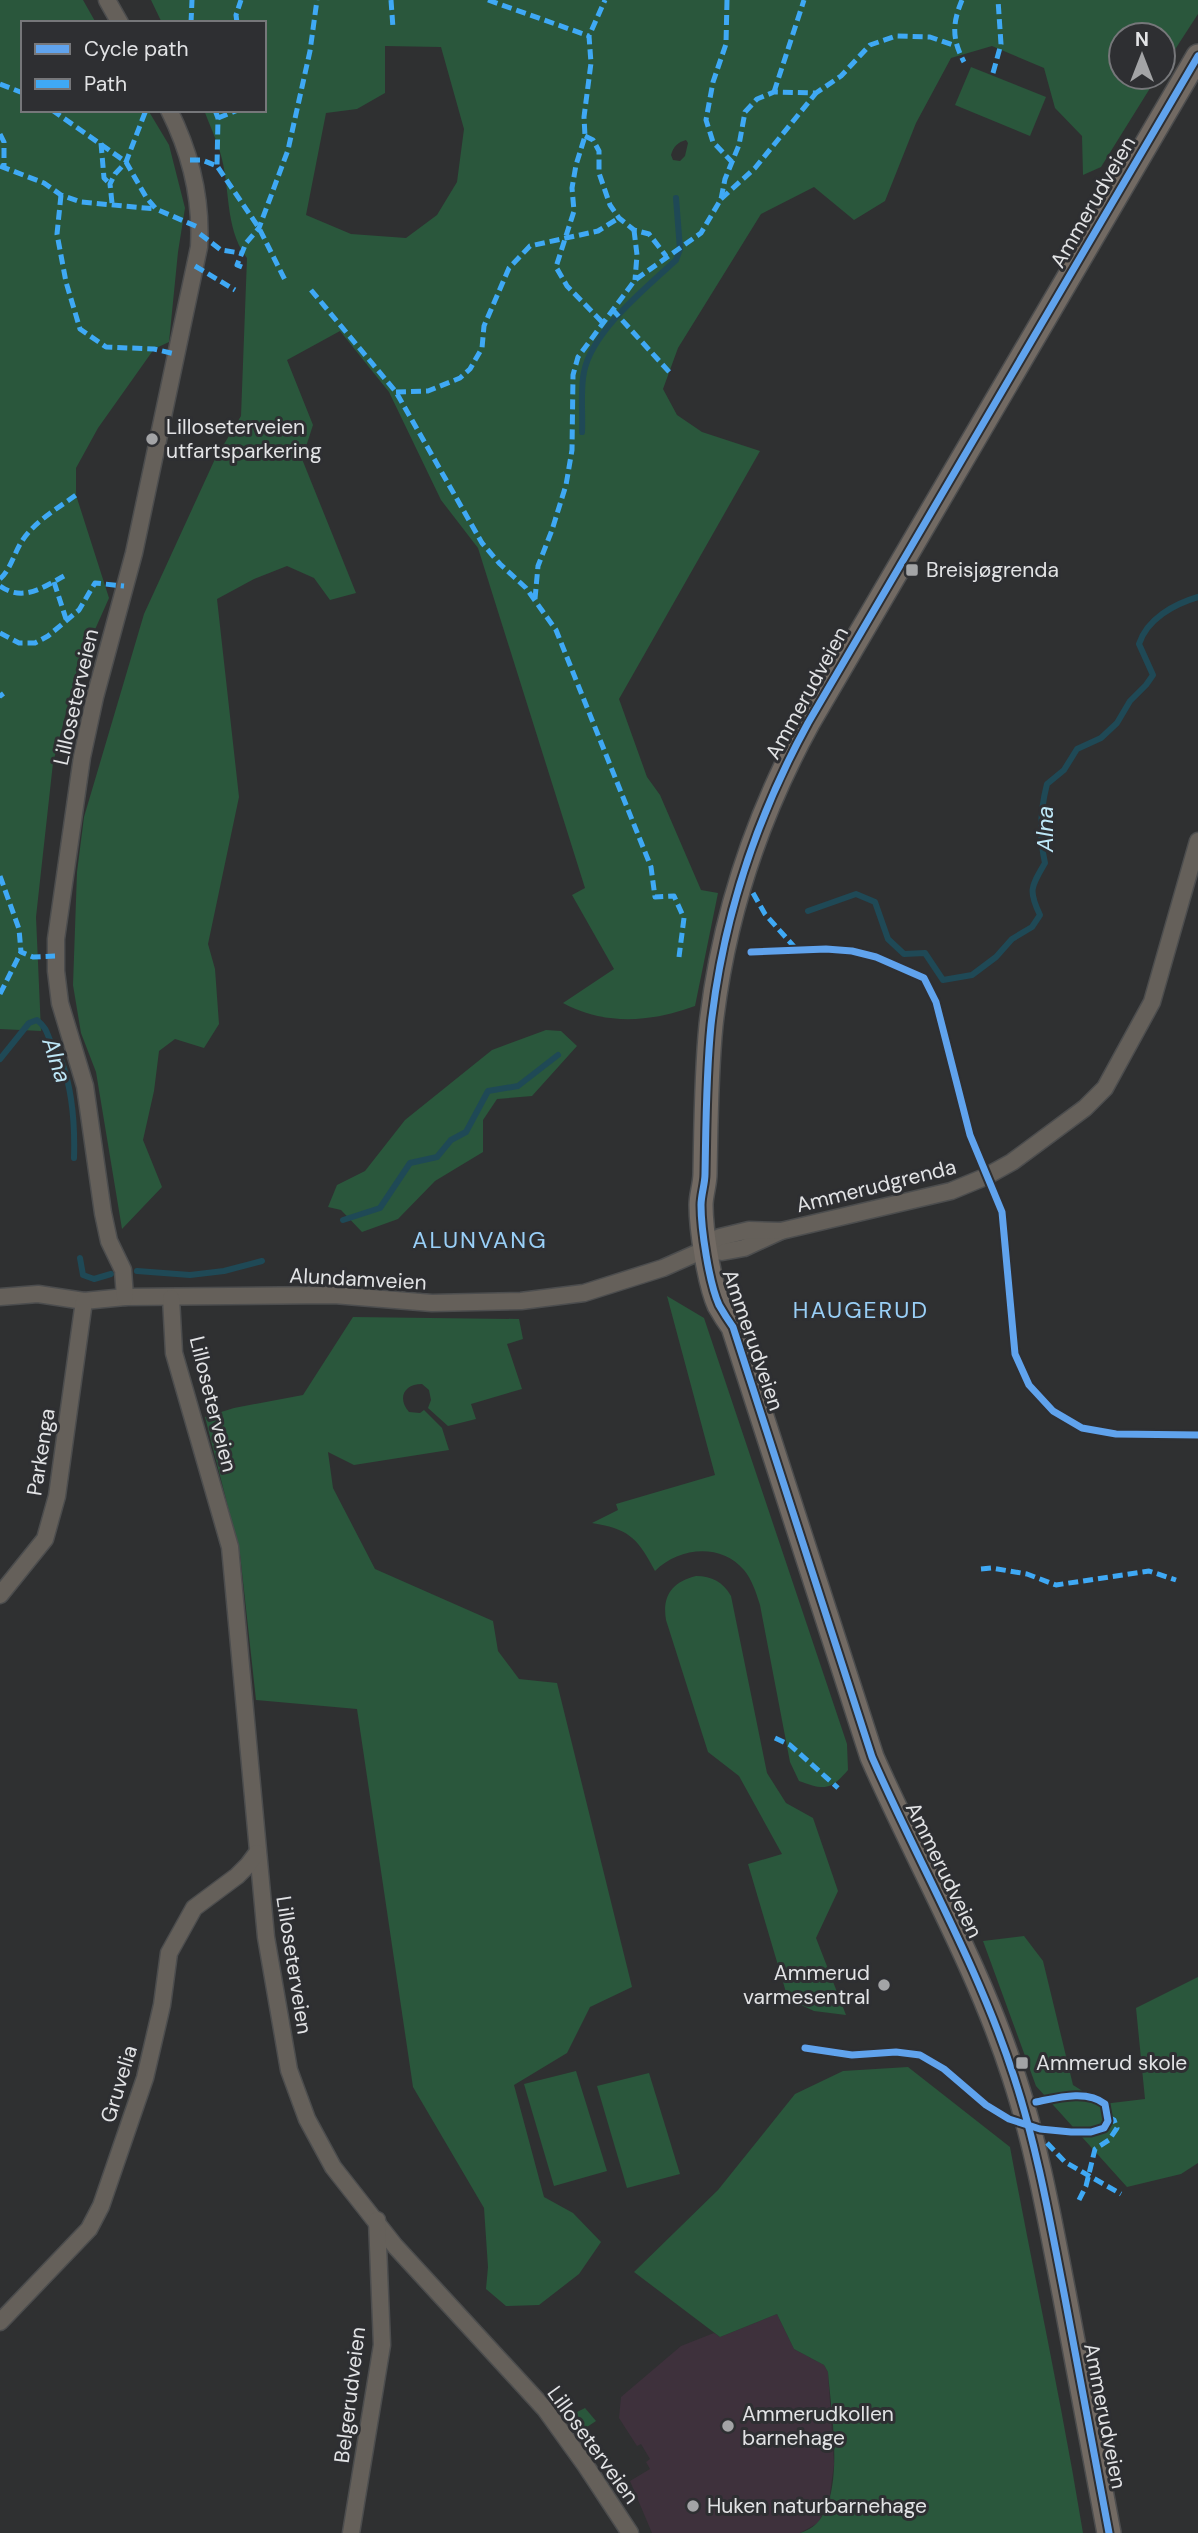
<svg xmlns="http://www.w3.org/2000/svg" width="1198" height="2533" viewBox="0 0 1198 2533" font-family="'DM Sans',sans-serif">
	<style>
		.education { fill: #3e313c }
		.green { fill: #2a573c; fill-rule: evenodd }
		.lines { fill: none; stroke-linecap: round; stroke-linejoin: round }
		.stream { stroke: #1f4956; stroke-width: 6 }
		.street-casing { stroke: #4c4d4e; stroke-width: 19 }
		.secondary-casing { stroke: #4c4d4e; stroke-width: 26 }
		.street { stroke: #65605a; stroke-width: 16 }
		.secondary { stroke: #726a63; stroke-width: 23 }
		.quiet { stroke: #3fa9f5; stroke-width: 5; stroke-dasharray: 10 5; stroke-linecap: butt }
		.cycleway-casing { stroke: #2e2f32; stroke-width: 11 }
		.cycleway { stroke: #60a3ed; stroke-width: 7 }
		.poi-dot { fill: #a3a4a6; stroke: #2e2f32; stroke-width: 2.5 }
		.labels { text-anchor: middle; stroke-width: 6; stroke-linejoin: round; paint-order: stroke }
		.street-label { font-size: 21px; fill: #e2e3e5; stroke: #2e2f32 }
		.poi-label { font-size: 21px; fill: #e2e3e5; stroke: #2e2f32; text-anchor: start }
		.water-label { font-size: 23px; font-style: italic; fill: #bee8f8; stroke: #2e2f32 }
		.neighbourhood-label { font-size: 23px; letter-spacing: 2px; fill: #99cff7; stroke: #2e2f32 }
	</style>
	<rect width="100%" height="100%" fill="#2f3031"/>
	<polygon class="education" points="777,2314 794,2349 824,2365 828,2372 834,2464 829,2501 818,2523 800,2533 652,2533 630,2481 650,2469 646,2462 650,2459 641,2444 637,2446 619,2418 621,2397 681,2346 714,2333 720,2337"/>
	<g class="green">
		<polygon points="0,0 83,0 96,23 23,23 23,110 148,110 169,145 185,208 178,252 169,342 154,349 98,428 76,468 76,495 109,598 77,670 53,763 36,917 41,1031 0,1029"/>
		<path d="M151 0H1198V14L1163 68V35H1121V77H1157L1101 167 1083 175 1082 136 1055 108 1044 68 992 46 951 58 916 123 885 201 854 220 814 187 761 214 678 348 663 389 677 415 702 432 760 451 619 699 647 777 660 795 701 890 718 893 695 1006C652 1022 605 1026 563 1003L614 969 572 895 585 888 478 548 441 500 389 392 340 331 287 360 313 425 302 459 356 593 330 600 314 578 287 566 254 579 217 599 239 797 208 944 215 969 219 1024 204 1048 175 1039 159 1051 154 1091 143 1140 162 1187 122 1229 96 1072 81 1033 73 985 77 872 84 817 144 614 215 459 241 416 247 258C224 228 231 187 220 152 216 138 209 124 204 110H264V23H162ZM385 46 441 47 464 129 457 182 437 215 406 238 351 234 306 215 326 113 357 109 385 93ZM686 140 688 143 685 156 680 161 673 160 671 155C673 147 678 142 686 140Z"/>
		<polygon points="971,67 1046,97 1030,136 955,105"/>
		<polygon points="546,1030 561,1031 577,1046 532,1096 497,1099 483,1120 483,1152 435,1181 398,1219 362,1232 341,1210 328,1207 337,1185 365,1171 405,1120 492,1050"/>
		<path d="M667 1296 704 1318 847 1744 848 1770C830 1791 824 1790 799 1781L790 1762 760 1605C756 1592 752 1580 744 1570 720 1542 678 1548 655 1571 638 1539 630 1529 592 1523L618 1510 616 1504 715 1475Z"/>
		<path d="M353 1317 519 1319 523 1339 507 1344 522 1389 471 1404 476 1419 448 1426 428 1408 431 1400 429 1390 422 1384C404 1384 397 1398 409 1412L420 1413 424 1410 442 1428 449 1450 354 1465 328 1452 333 1488 375 1569 493 1621 498 1651 519 1679 557 1683 632 1987 590 2007 567 2053 514 2085 544 2197 573 2213 601 2242 579 2274 539 2305 506 2306 486 2289 488 2267 484 2208 413 2087 357 1709 256 1700 240 1554 205 1417 234 1408 303 1395Z"/>
		<path d="M696 1576C712 1576 723 1582 731 1596L767 1773 786 1803 813 1818 838 1891 816 1938 846 2015 814 2011 788 1999 748 1864 782 1854 739 1776 708 1752 666 1620C662 1596 672 1582 696 1576Z"/>
		<polygon points="1024,1936 1043,1961 1073,2085 1103,2104 1145,2099 1136,2008 1198,1977 1198,2163 1181,2174 1127,2187 1036,2086 983,1941"/>
		<path d="M908 2067 1010 2147C1034 2276 1062 2404 1083 2533H800C806 2531 814 2527 818 2522 845 2490 831 2412 828 2372L824 2365 794 2349 777 2314 720 2337 634 2272 718 2190 795 2094 843 2071Z"/>
		<polygon points="576,2071 607,2171 554,2186 524,2084"/>
		<polygon points="649,2073 680,2174 627,2188 597,2086"/>
		<polygon points="585,2408 596,2421 578,2433 571,2419 575,2413"/>
	</g>
	<g class="lines">
		<g class="stream">
			<path d="M582 432C583 413 580 390 584 372 592 331 646 288 676 260L680 249 676 198"/>
			<path d="M808 911 856 894 875 902 888 939 904 954 925 953 943 980 972 975 996 957 1012 939 1032 927 1040 915C1028 890 1031 887 1045 863 1039 836 1040 811 1047 784L1064 770 1077 749 1101 738 1117 723 1130 701 1146 685 1153 675 1139 644C1147 619 1174 604 1198 597"/>
			<path d="M0 1059 29 1023 37 1020C46 1027 47 1033 51 1043 54 1049 59 1055 62 1062 73 1093 75 1126 74 1158"/>
			<polyline points="343,1220 380,1208 410,1163 437,1157 451,1140 466,1132 488,1091 518,1086 558,1055"/>
			<polyline points="80,1258 83,1275 94,1279 111,1274"/>
			<polyline points="137,1271 190,1275 224,1271 262,1261"/>
		</g>
		<g class="street-casing">
			<g id="street">
				<polyline points="107,0 120,23"/>
				<polyline points="706,1249 722,1252 744,1248 781,1231 951,1191 985,1177 1012,1162 1085,1108 1105,1088 1152,1002 1198,841"/>
				<polyline points="0,1297 38,1294 84,1301 125,1297 334,1295 432,1303 521,1301 584,1293 663,1268 706,1249 711,1241 720,1237 749,1230 781,1231"/>
				<path d="M125 1297 123 1270 109 1241 103 1213 85 1086 60 1003 56 971V939L82 757 95 697 134 553 199 247C202 198 191 154 169 110"/>
				<polyline points="171,1298 174,1353 230,1547 266,1937 289,2070 307,2119 333,2167 395,2246 545,2409 586,2466 630,2533"/>
				<polyline points="0,1595 45,1539 57,1496 84,1301"/>
				<polyline points="0,2322 89,2229 101,2206 145,2078 162,2005 169,1953 194,1908 237,1876 248,1865 257,1853"/>
				<polyline points="351,2533 382,2345 377,2220"/>
			</g>
		</g>
		<g class="secondary-casing">
			<path id="secondary" d="M1109 2533C1094 2453 1079 2373 1064 2293 1050 2221 1037 2147 1014 2077 978 1965 919 1864 872 1757L733 1327C728 1320 723 1312 719 1305 709 1283 701 1229 701 1205 701 1195 705 1184 705 1174 706 1124 706 1075 711 1025 723 919 757 816 808 723L1198 56"/>
		</g>
		<use href="#street" class="street"/>
		<use href="#secondary" class="secondary"/>
		<g class="quiet">
			<polyline points="391,0 393,28"/>
			<polyline points="488,0 589,36"/>
			<polyline points="727,0 726,44 713,82 706,120 713,142 732,162"/>
			<path d="M962 0C952 24 952 39 964 62"/>
			<polyline points="191,23 192,0"/>
			<polyline points="237,23 236,15 241,0"/>
			<polyline points="993,73 1001,44 998,0"/>
			<polyline points="0,84 23,93"/>
			<polyline points="774,92 804,0"/>
			<polyline points="52,110 126,162 146,197 156,209 200,228"/>
			<polyline points="215,110 218,118 217,166"/>
			<polyline points="218,118 238,110"/>
			<polyline points="0,134 4,142 4,167"/>
			<polyline points="585,136 593,140 599,151 599,173 610,205 619,218 634,230 649,234 666,256"/>
			<polyline points="101,143 104,178 110,184"/>
			<polyline points="190,160 202,160 217,166 259,228 286,282"/>
			<polyline points="0,166 44,183 61,195 81,202 156,209"/>
			<polyline points="61,195 57,234 66,282 80,329 106,347 154,349 175,354"/>
			<polyline points="721,199 755,168 816,93"/>
			<polyline points="112,203 110,184 115,174 126,162 146,110"/>
			<polyline points="634,230 637,255 635,280"/>
			<polyline points="200,234 221,250 240,253"/>
			<polyline points="195,266 235,290"/>
			<polyline points="242,267 237,265 246,243 259,228 288,150 310,51 317,0"/>
			<polyline points="311,290 396,392 482,543 500,564 526,588 556,630 651,867 655,897 674,896 684,918 679,957"/>
			<polyline points="612,309 672,375"/>
			<polyline points="602,322 567,286 556,267 574,211 572,188 576,165 585,136 584,117 591,63 589,36 605,0"/>
			<polyline points="396,392 428,391 460,378 470,369 482,348 484,326 509,268 530,246 598,231 619,218"/>
			<path d="M0 579C11 569 14 553 22 541 34 522 58 508 76 495"/>
			<polyline points="54,582 66,619"/>
			<path d="M0 586C23 602 42 588 64 576"/>
			<polyline points="535,599 538,566 552,530 566,485 572,450 573,375 578,357 635,280 701,233 721,199 725,179 739,145 745,112 757,99 774,92 816,93 841,76 870,45 896,36 930,37 956,46"/>
			<polyline points="0,633 19,643 35,643 48,636 79,610 95,583 124,586"/>
			<polyline points="0,693 3,697"/>
			<polyline points="0,876 19,929 21,952 33,957 55,956"/>
			<polyline points="753,893 765,914 797,950"/>
			<polyline points="0,994 21,952"/>
			<polyline points="981,1569 992,1568 1027,1574 1056,1585 1149,1571 1176,1580"/>
			<polyline points="775,1738 790,1745 838,1788"/>
			<polyline points="1047,2143 1065,2162 1121,2194"/>
			<polyline points="1079,2200 1086,2186 1095,2149 1109,2140 1117,2128 1114,2120 1108,2117"/>
		</g>
		<g class="cycleway-casing">
			<g id="cycleway">
				<polyline points="751,952 826,949 852,951 876,957 924,978 936,1002 970,1135 1002,1212 1015,1354 1029,1385 1053,1411 1082,1428 1116,1434 1198,1435"/>
				<path d="M805 2048 852 2055 896 2052 920 2055 944 2069 986 2105 1009 2119 1040 2129 1071 2132H1091L1104 2128 1108 2121 1105 2104C1087 2089 1056 2098 1036 2102"/>
				<path d="M1109 2533C1094 2453 1079 2373 1064 2293 1050 2221 1037 2147 1014 2077 978 1965 919 1864 872 1757L733 1327C728 1320 723 1312 719 1305 709 1283 701 1229 701 1205 701 1195 705 1184 705 1174 706 1124 706 1075 711 1025 723 919 757 816 808 723L1198 56"/>
			</g>
		</g>
		<use href="#cycleway" class="cycleway"/>
	</g>
	<g class="poi-dot">
		<circle cx="152" cy="439" r="7"/>
		<rect x="905" y="563" width="14" height="14" rx="3.5"/>
		<circle cx="884" cy="1985" r="7"/>
		<rect x="1015" y="2056" width="14" height="14" rx="3.5"/>
		<circle cx="728" cy="2426" r="7"/>
		<circle cx="693" cy="2506" r="7"/>
	</g>
	<g class="labels">
		<g class="street-label">
			<text transform="translate(1093 202) rotate(-60)" y="7">Ammerudveien</text>
			<text transform="translate(807 693) rotate(-61)" y="7">Ammerudveien</text>
			<text transform="translate(76 697) rotate(-77)" y="7">Lilloseterveien</text>
			<text transform="translate(876 1186) rotate(-14)" y="7">Ammerudgrenda</text>
			<text transform="translate(358 1279) rotate(3)" y="7">Alundamveien</text>
			<text transform="translate(753 1340) rotate(71)" y="7">Ammerudveien</text>
			<text transform="translate(213 1404) rotate(76)" y="7">Lilloseterveien</text>
			<text transform="translate(41 1452) rotate(-81)" y="7">Parkenga</text>
			<text transform="translate(944 1870) rotate(64)" y="7">Ammerudveien</text>
			<text transform="translate(294 1965) rotate(81)" y="7">Lilloseterveien</text>
			<text transform="translate(119 2084) rotate(-73)" y="7">Gruvelia</text>
			<text transform="translate(350 2395) rotate(-83)" y="7">Belgerudveien</text>
			<text transform="translate(1105 2416) rotate(79)" y="7">Ammerudveien</text>
			<text transform="translate(593 2445) rotate(54)" y="7">Lilloseterveien</text>
		</g>
		<g class="poi-label">
			<text x="166" y="434">Lilloseterveien<tspan x="166" dy="24">utfartsparkering</tspan></text>
			<text x="926" y="577">Breisjøgrenda</text>
			<text x="870" y="1980" text-anchor="end">Ammerud<tspan x="870" dy="24">varmesentral</tspan></text>
			<text x="1036" y="2070">Ammerud skole</text>
			<text x="742" y="2421">Ammerudkollen<tspan x="742" dy="24">barnehage</tspan></text>
			<text x="707" y="2513">Huken naturbarnehage</text>
		</g>
		<g class="water-label">
			<text transform="translate(1045 829) rotate(-90)" y="8">Alna</text>
			<text transform="translate(57 1060) rotate(71)" y="8">Alna</text>
		</g>
		<g class="neighbourhood-label">
			<text x="480" y="1248">ALUNVANG</text>
			<text x="861" y="1318">HAUGERUD</text>
		</g>
	</g>
	<rect x="21" y="21" width="245" height="91" fill="#2e2f32" stroke="#76777a" stroke-width="2"/>
	<rect x="35" y="44" width="35" height="10" fill="#60a3ed" stroke="#76777a" stroke-width="2"/>
	<text x="84" y="56" font-size="21" fill="#e2e3e5">Cycle path</text>
	<rect x="35" y="79" width="35" height="10" fill="#3fa9f5" stroke="#76777a" stroke-width="2"/>
	<text x="84" y="91" font-size="21" fill="#e2e3e5">Path</text>
	<g transform="translate(1142 56)"><circle r="33" fill="#2e2f32" stroke="#76777a" stroke-width="2"/>
	<path d="M0-5L12 26L0 18L-12 26Z" fill="#a3a4a6"/>
	<text y="-10" font-size="19" font-weight="bold" text-anchor="middle" fill="#e2e3e5">N</text>
	</g>
</svg>
